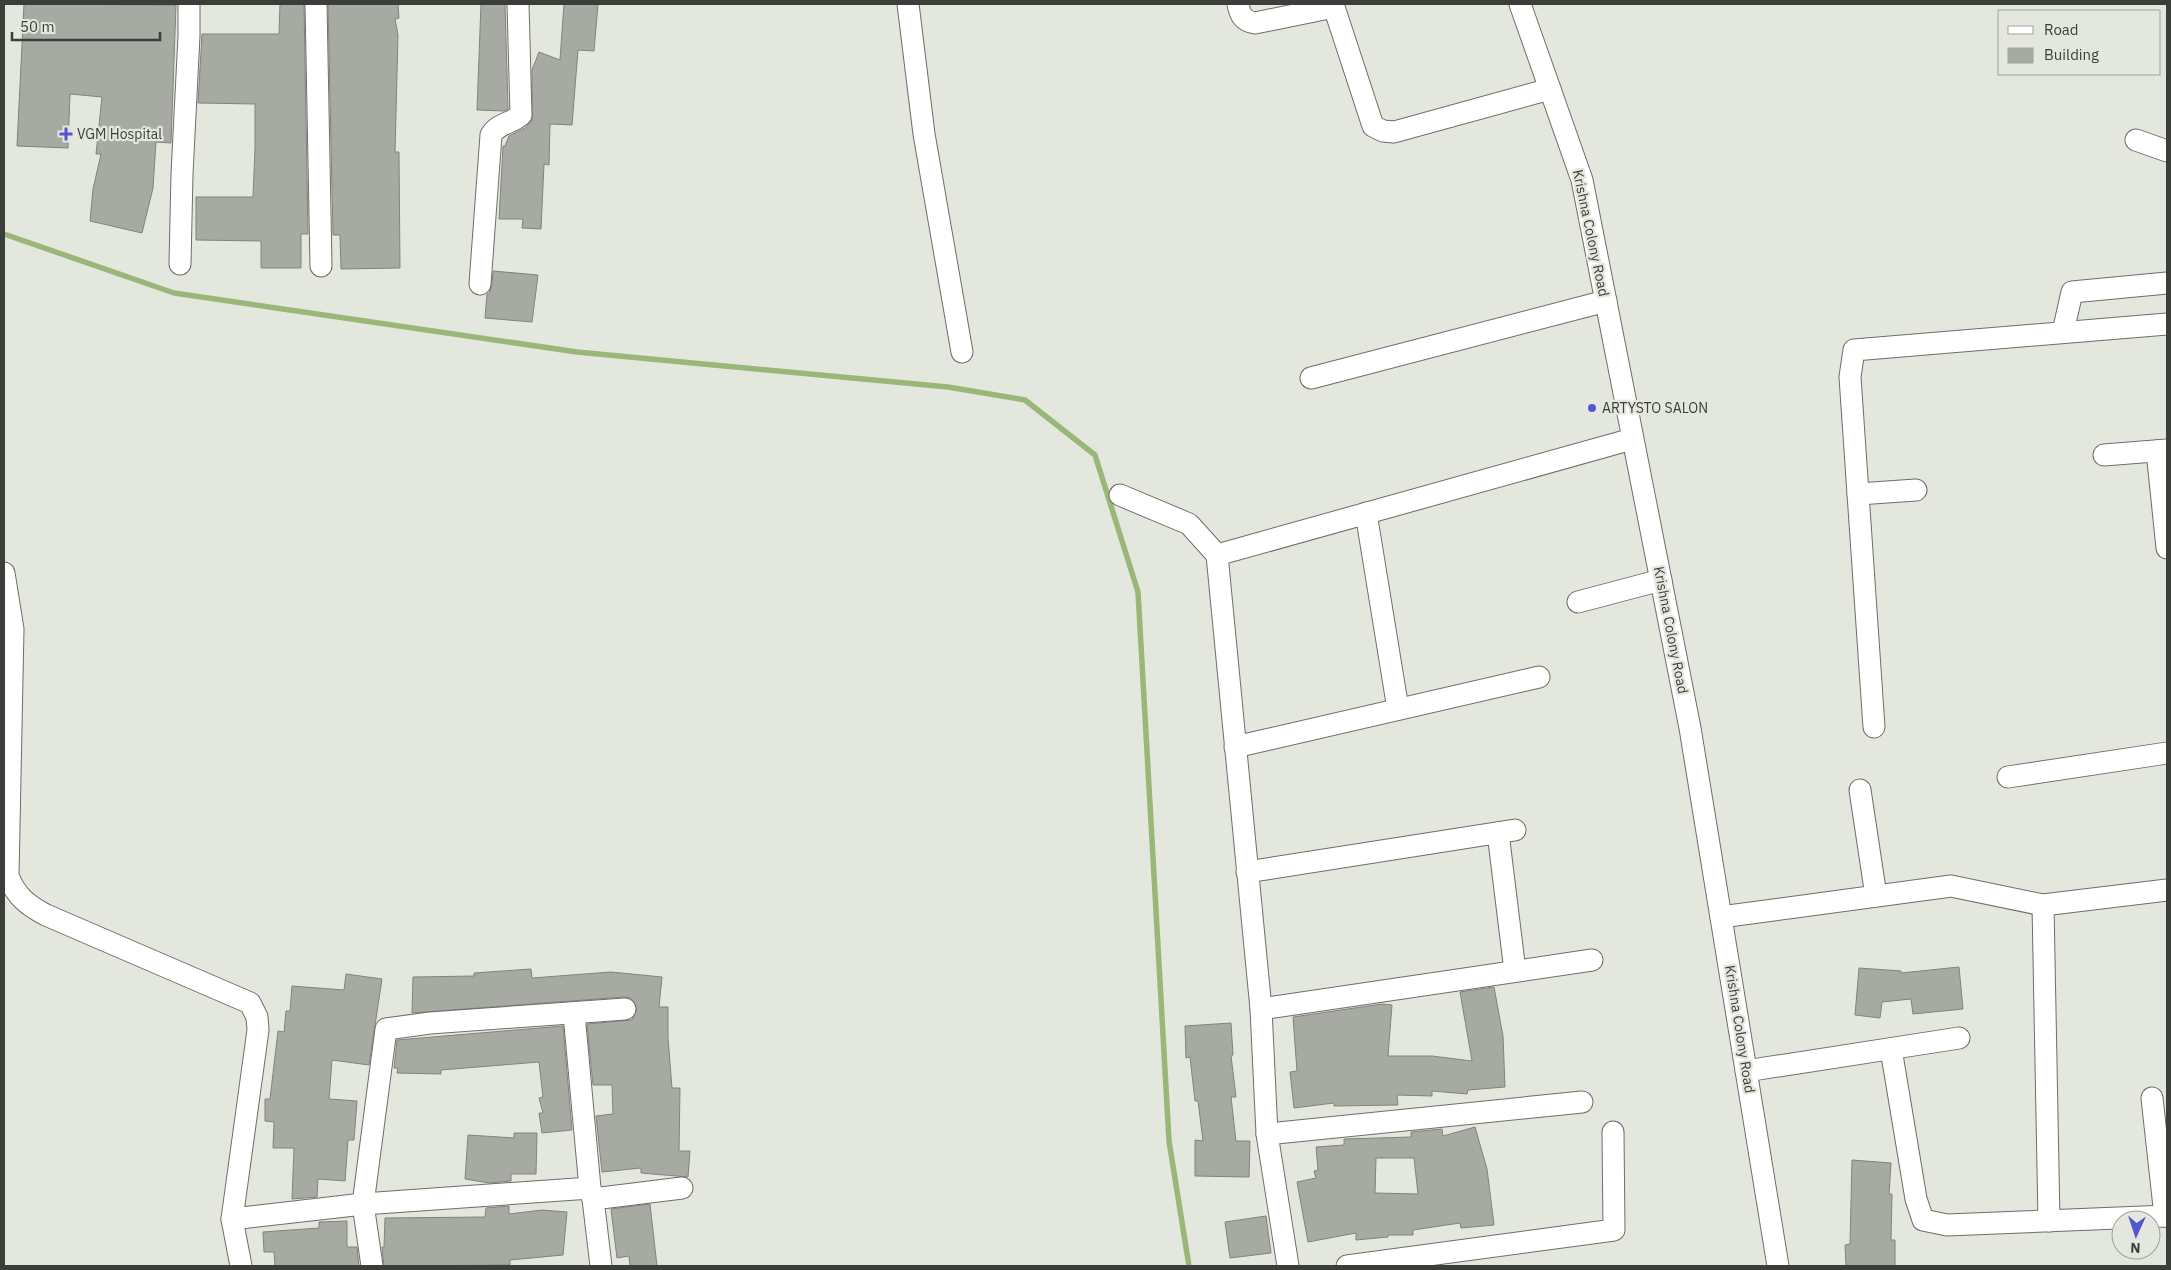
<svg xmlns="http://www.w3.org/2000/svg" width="2171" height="1270" viewBox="0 0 2171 1270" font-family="'IBM Plex Sans',sans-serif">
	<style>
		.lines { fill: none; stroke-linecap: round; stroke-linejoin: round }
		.stream { stroke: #9bb679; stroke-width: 5.5 }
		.building { fill: #a6aaa2; stroke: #80847c; fill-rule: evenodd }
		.minor-casing { stroke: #6b6f67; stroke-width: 23 }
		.minor { stroke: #fff; stroke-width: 21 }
		.poi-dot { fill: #5556cd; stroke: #e3e7de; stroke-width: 2 }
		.labels { text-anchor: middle; stroke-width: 4.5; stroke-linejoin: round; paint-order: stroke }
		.poi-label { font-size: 14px; fill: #3c3e3a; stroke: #e3e7de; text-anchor: start }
		.street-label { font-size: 14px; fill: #3c3e3a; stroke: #e3e7de }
	</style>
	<rect width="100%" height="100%" fill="#e3e7de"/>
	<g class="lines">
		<polyline class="stream" points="4,234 174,293 577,352 948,387 1025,400 1095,455 1138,592 1169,1141 1189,1266"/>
	</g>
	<g class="building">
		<polygon points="24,4 176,5 171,143 156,142 153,188 142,233 90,221 93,189 101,154 96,154 102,97 70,94 68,148 17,146"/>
		<polygon points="280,4 304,4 308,234 301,234 301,268 261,268 261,241 196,240 196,197 253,197 255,148 255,104 198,103 202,34 279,34"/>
		<polygon points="328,4 398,4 399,18 395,19 398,35 395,152 399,152 400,268 341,269 340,235 333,235"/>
		<polygon points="481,4 505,4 508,109 504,111 477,110"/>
		<polygon points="564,4 598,4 594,51 578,50 572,125 550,124 549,165 544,164 541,229 522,228 523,219 499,219 503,146 505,146 509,136 525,128 532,120 532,70 539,52 560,60"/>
		<polygon points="493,271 538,275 532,322 485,318 487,294 489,294 492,285"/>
		<polygon points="1959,967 1963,1009 1913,1014 1911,999 1882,1002 1880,1018 1855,1015 1859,968 1901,971 1901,973"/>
		<polygon points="531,969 532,978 611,972 662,977 659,1007 668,1007 668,1038 672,1088 680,1088 679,1151 690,1151 688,1177 641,1173 641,1168 602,1172 596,1116 613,1114 612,1085 593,1085 587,1024 632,1020 637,1009 631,998 624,997 412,1013 413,977 474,976 474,973"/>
		<polygon points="346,974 382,979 369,1065 332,1060 329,1099 357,1101 354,1140 348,1140 345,1181 318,1179 317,1197 292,1199 294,1148 273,1148 274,1122 265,1121 265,1099 270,1099 278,1031 284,1032 286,1011 290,1011 292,986 344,990"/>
		<polygon points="1494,987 1503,1036 1505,1087 1468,1090 1467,1094 1432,1091 1432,1096 1397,1095 1398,1105 1334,1106 1334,1103 1294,1108 1290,1072 1297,1071 1293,1017 1382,1004 1392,1005 1388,1056 1432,1056 1472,1061 1460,992"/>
		<polygon points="1231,1023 1233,1055 1231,1056 1236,1097 1231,1097 1236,1141 1250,1141 1249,1177 1195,1176 1195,1140 1203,1141 1198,1101 1195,1101 1190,1057 1186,1058 1185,1026"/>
		<polygon points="563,1026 572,1130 542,1133 539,1113 543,1113 539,1098 543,1097 539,1062 441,1070 441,1074 397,1073 398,1068 394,1068 397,1040"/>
		<path d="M1475 1127 1487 1169 1494 1225 1461 1228 1460 1223 1413 1230V1235H1388V1237L1356 1240V1233L1308 1242 1297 1182 1316 1178 1314 1171 1318 1170 1316 1147 1344 1145V1139L1411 1137V1132L1442 1129 1443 1136ZM1376 1158H1414L1418 1194 1375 1193Z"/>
		<polygon points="514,1133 537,1133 536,1174 511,1174 511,1181 489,1183 465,1179 468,1135 514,1138"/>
		<polygon points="1852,1160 1891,1163 1889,1194 1892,1194 1891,1240 1895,1240 1895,1266 1846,1266 1845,1245 1850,1244"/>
		<polygon points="650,1204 657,1266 630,1266 629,1256 617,1258 611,1209"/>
		<polygon points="509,1206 509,1214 542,1210 567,1212 563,1255 510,1260 510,1265 384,1266 382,1247 384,1247 385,1218 485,1217 486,1208"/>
		<polygon points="1266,1216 1271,1253 1230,1258 1225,1222"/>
		<polygon points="347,1221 347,1247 357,1247 359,1266 275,1266 274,1252 264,1252 263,1232 319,1228 319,1222"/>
	</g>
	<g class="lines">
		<g class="minor-casing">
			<g id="minor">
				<polyline points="316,4 321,266"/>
				<polyline points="908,4 924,134 962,352"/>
				<path d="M1238 4C1240 15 1243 21 1255 23L1334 7 1373 126 1383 131 1394 132 1550 89"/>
				<polyline points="1520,4 1582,180 1690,728 1778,1266"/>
				<polyline points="2136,140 2167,151"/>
				<polyline points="180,264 182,174 189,36 189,4"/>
				<path d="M480 284 491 135C498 123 511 124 521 115L518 4"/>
				<polyline points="2063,332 2072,292 2167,283"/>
				<polyline points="1311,378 1606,301"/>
				<polyline points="2157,451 2167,548"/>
				<polyline points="2104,455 2167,450"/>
				<polyline points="1858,494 1916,490"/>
				<polyline points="1120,495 1189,524 1217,555"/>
				<polyline points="1366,513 1398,709"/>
				<path d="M4 573 13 629 8 876C16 896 27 905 46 915L250 1003 257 1017 258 1030 232 1219 241 1266"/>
				<polyline points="1578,602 1661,580"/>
				<polyline points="1874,727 1850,377 1854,350 2167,324"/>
				<polyline points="1235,747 1539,677"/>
				<polyline points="2008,777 2167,753"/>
				<polyline points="1860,790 1876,896"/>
				<polyline points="1498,833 1515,971"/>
				<polyline points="1247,872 1515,830"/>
				<polyline points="2043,905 2049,1221"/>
				<polyline points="1721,917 1951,886 2043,905 2167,890"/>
				<polyline points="1261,1009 1592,960"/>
				<polyline points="574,1014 590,1188"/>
				<polyline points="1891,1049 1916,1199 1923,1220 1947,1225 2167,1216"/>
				<polyline points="1746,1071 1959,1038"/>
				<polyline points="2152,1098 2165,1216"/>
				<polyline points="1267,1134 1582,1102"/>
				<polyline points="593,1199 601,1266"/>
				<polyline points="232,1219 363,1204 590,1188 593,1199 682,1188"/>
				<polyline points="372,1266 363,1204 386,1029 430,1023 625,1009"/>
				<polyline points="1288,1266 1267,1134 1261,1009 1217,555 1632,439"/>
				<polyline points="1347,1266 1614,1230 1613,1132"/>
			</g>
		</g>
		<use href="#minor" class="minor"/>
	</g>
	<g class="poi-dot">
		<path d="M63.5 126.5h5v5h5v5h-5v5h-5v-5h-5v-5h5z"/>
		<circle cx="1592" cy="408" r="5"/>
	</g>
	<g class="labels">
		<g class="poi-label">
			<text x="77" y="139">VGM Hospital</text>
			<text x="1602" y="413">ARTYSTO SALON</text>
		</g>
		<g class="street-label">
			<text transform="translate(1591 233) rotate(78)" y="5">Krishna Colony Road</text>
			<text transform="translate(1671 630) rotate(79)" y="5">Krishna Colony Road</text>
			<text transform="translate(1740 1029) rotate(81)" y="5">Krishna Colony Road</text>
		</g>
	</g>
	<rect width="2171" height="1270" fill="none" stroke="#3c3e3a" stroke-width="10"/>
	<rect x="1998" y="10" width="162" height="65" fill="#e3e7de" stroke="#a0a39c"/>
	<rect x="2008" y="26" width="25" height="8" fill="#ffffff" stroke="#a0a39c"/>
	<text x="2044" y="35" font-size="15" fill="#3c3e3a">Road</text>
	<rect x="2008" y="48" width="25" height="15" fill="#a6aaa2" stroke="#a0a39c"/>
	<text x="2044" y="60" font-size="15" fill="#3c3e3a">Building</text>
	<g transform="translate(2136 1235) rotate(183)"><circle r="24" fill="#e3e7de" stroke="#a0a39c"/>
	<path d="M0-4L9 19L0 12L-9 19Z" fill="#5556cd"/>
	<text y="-8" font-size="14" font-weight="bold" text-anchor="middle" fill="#3c3e3a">N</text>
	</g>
	<path d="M12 32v8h148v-8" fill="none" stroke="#3c3e3a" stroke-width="2.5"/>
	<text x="20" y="32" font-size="15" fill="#3c3e3a" stroke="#e3e7de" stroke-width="4" paint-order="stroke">50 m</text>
</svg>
